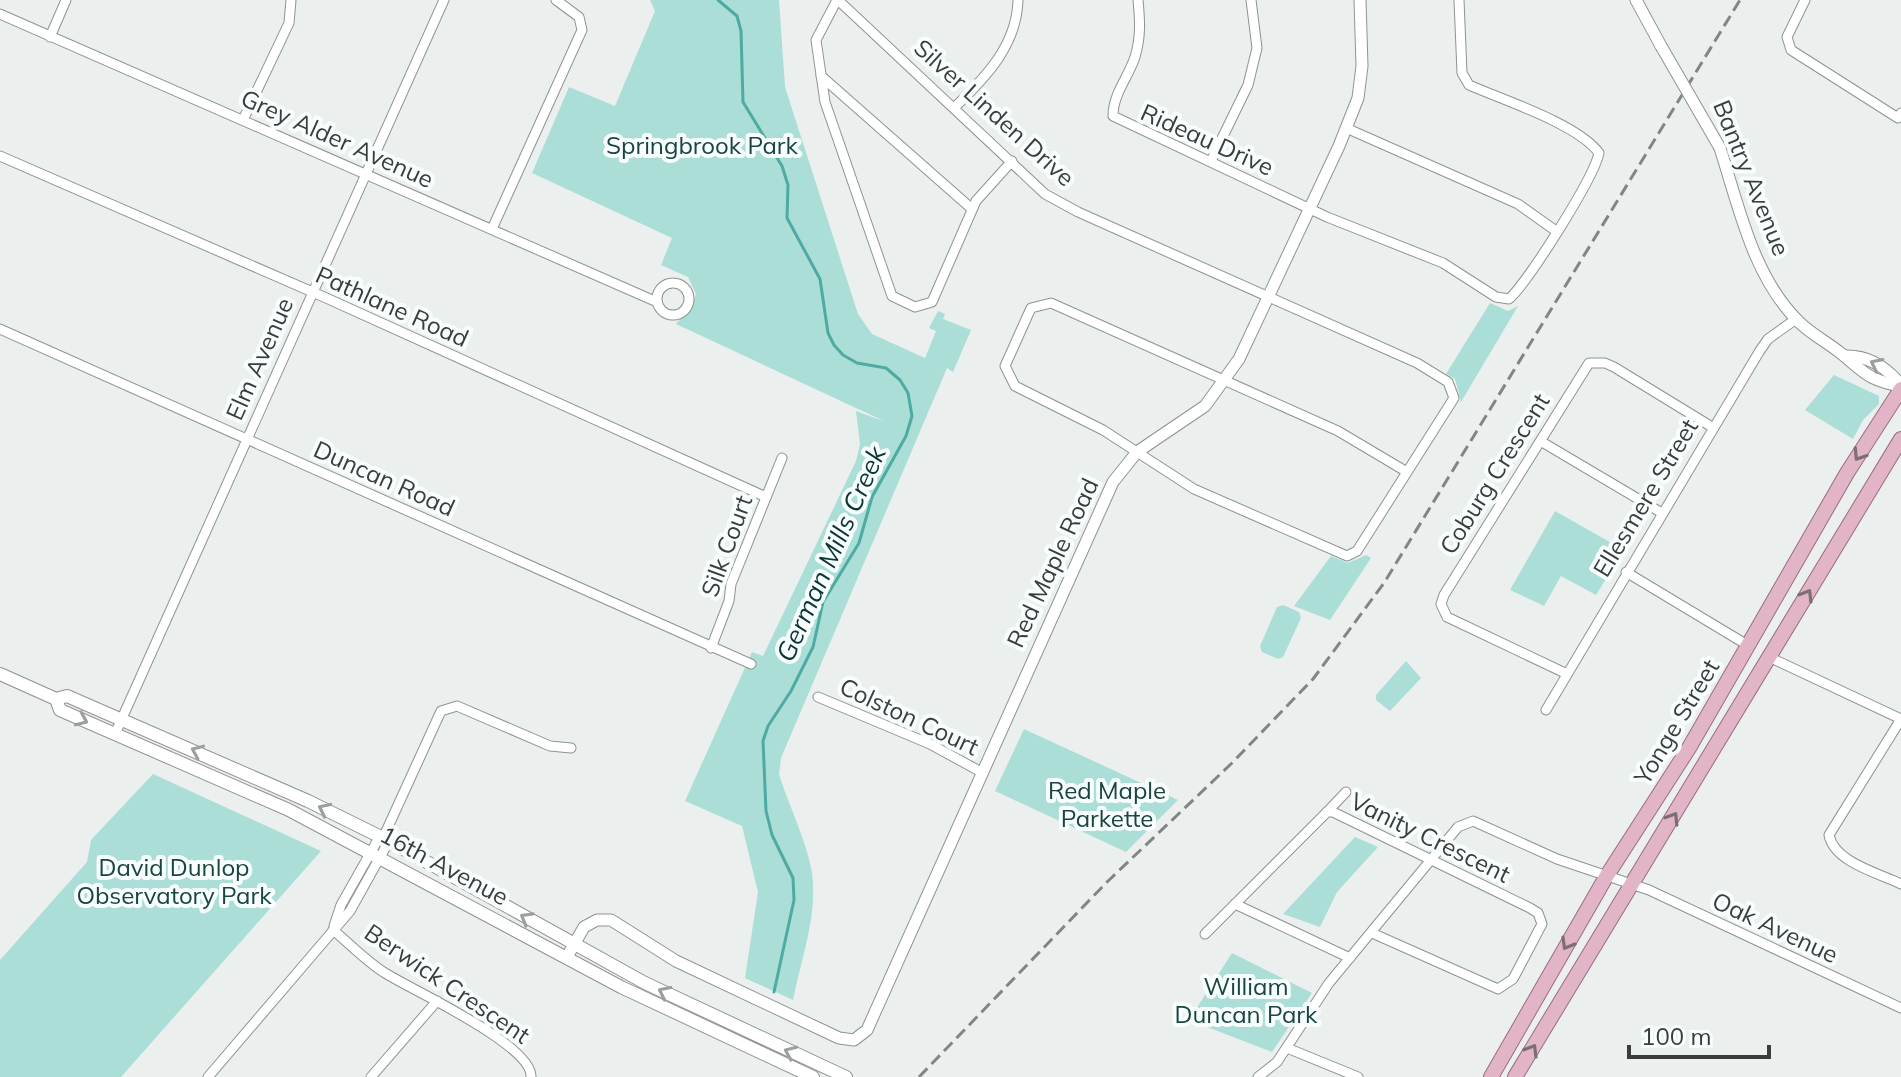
<svg xmlns="http://www.w3.org/2000/svg" width="1901" height="1077" viewBox="0 0 1901 1077" font-family="Mulish,sans-serif">
	<style>
		.green { fill: #aaded7 }
		.lines { fill: none; stroke-linecap: round; stroke-linejoin: round }
		.stream { stroke: #4eaba2; stroke-width: 3 }
		.minor-casing { stroke: #8e9392; stroke-width: 11 }
		.tertiary-casing { stroke: #8e9392; stroke-width: 13 }
		.secondary-casing { stroke: #8e9392; stroke-width: 14 }
		.primary-casing { stroke: #9a6b7f; stroke-width: 16 }
		.minor { stroke: #fff; stroke-width: 9 }
		.tertiary { stroke: #fff; stroke-width: 11 }
		.secondary { stroke: #fff; stroke-width: 12 }
		.primary { stroke: #e1b5c7; stroke-width: 14 }
		.rail { stroke: #828585; stroke-width: 3; stroke-dasharray: 12 6; stroke-linecap: butt }
		.tertiary-bridge-casing { stroke: #8e9392; stroke-width: 13; stroke-linecap: butt }
		.tertiary-bridge { stroke: #fff; stroke-width: 11 }
		.oneway { stroke: #9d9e9e }
		.oneway2 { stroke: #7d6d74 }
		.labels { text-anchor: middle; stroke-width: 8; stroke-linejoin: round; paint-order: stroke }
		.street-label { font-size: 24px; fill: #3b3d3d; stroke: #f8fefd }
		.park-label { font-size: 24px; fill: #194440; stroke: #f8fefd }
		.water-label { font-size: 26px; font-style: italic; fill: #093633; stroke: #f8fefd }
	</style>
	<rect width="100%" height="100%" fill="#ebf0ef"/>
	<g class="green">
		<path d="M650 0H779L785 87 858 314 872 334 925 358 936 331 929 328 938 311 945 314 943 319 971 330 953 372 947 368 781 758 779 774C788 804 808 844 812 873 818 916 801 958 793 1000L745 978 758 892 742 826 685 801 752 652 763 656 856 461 860 444 856 411 886 422 676 324 692 306 696 294 688 277 661 265 672 238 532 173 569 87 615 106 655 11Z"/>
		<polygon points="1490,303 1508,311 1518,306 1461,402 1455,379 1446,374"/>
		<polygon points="1834,375 1879,396 1879,404 1863,420 1853,439 1805,410"/>
		<polygon points="1555,511 1624,550 1596,595 1561,576 1544,606 1510,590"/>
		<polygon points="1366,555 1371,558 1330,620 1294,606 1331,556 1348,563"/>
		<polygon points="1283,605 1299,612 1301,618 1283,657 1278,659 1262,652 1260,646 1277,607"/>
		<polygon points="1406,661 1421,678 1390,711 1376,700 1376,695"/>
		<polygon points="1024,729 1178,800 1126,852 995,791"/>
		<polygon points="153,774 321,851 121,1077 0,1077 0,960 87,862 91,840"/>
		<polygon points="1355,837 1378,847 1337,892 1320,927 1283,914"/>
		<polygon points="1232,953 1312,993 1272,1052 1189,1020"/>
	</g>
	<g class="lines">
		<polyline class="stream" points="718,0 737,16 741,31 743,102 782,166 788,185 787,218 820,279 828,333 834,345 843,355 857,363 886,368 900,380 908,393 912,416 906,436 872,497 859,543 823,602 813,647 791,691 768,726 763,741 766,811 772,835 793,878 794,900 774,992"/>
		<g class="minor-casing">
			<g id="minor">
				<polyline points="837,0 816,40 825,102 892,296 915,307 932,302 976,201 1012,161"/>
				<polyline points="838,0 1045,194 1078,212 1417,363 1448,382 1454,398 1357,551 1347,556 1194,489 1103,430 1015,386 1005,366 1031,308 1051,303 1338,431 1407,472"/>
				<path d="M1138 0C1140 21 1141 37 1135 57 1128 78 1113 94 1113 116L1327 217 1443 263 1496 297 1509 299C1528 282 1594 178 1599 153 1578 124 1503 100 1469 85L1462 73 1459 0"/>
				<polyline points="1805,0 1787,37 1791,50 1898,118 1901,113"/>
				<polyline points="0,14 657,302"/>
				<polyline points="50,37 66,0"/>
				<polyline points="821,76 972,209"/>
				<path d="M955 107C986 77 1017 45 1018 0"/>
				<polyline points="243,120 289,23 291,0"/>
				<polyline points="1346,128 1518,204 1556,231"/>
				<polyline points="0,156 324,297 766,497"/>
				<polyline points="1211,161 1248,85 1257,48 1251,0"/>
				<polyline points="492,229 582,30 579,17 556,0"/>
				<circle cx="673" cy="299" r="16"/>
				<polyline points="0,329 751,664"/>
				<polyline points="1542,442 1662,513"/>
				<polyline points="1626,572 1749,646"/>
				<polyline points="711,648 729,601 731,584 782,458"/>
				<path d="M1769 657 1901 719 1829 835C1834 862 1878 873 1901 884"/>
				<polyline points="1565,673 1447,617 1441,604 1444,595 1589,363 1605,363 1614,367 1712,427"/>
				<polyline points="818,697 930,744 983,773"/>
				<polyline points="1546,710 1759,352 1768,339 1796,319"/>
				<polyline points="115,734 444,0"/>
				<polyline points="1327,812 1346,792"/>
				<polyline points="383,838 441,711 457,706 550,746 571,748"/>
				<polyline points="1235,904 1350,958"/>
				<polyline points="334,926 341,905 380,836"/>
				<path d="M333 930C350 944 366 961 385 973 412 990 533 1045 531 1077"/>
				<polyline points="1205,934 1327,812 1333,812 1530,908 1538,913 1542,924 1513,979 1498,989 1372,933"/>
				<polyline points="1287,1048 1358,1077"/>
				<polyline points="208,1077 350,911 389,841"/>
				<polyline points="371,1077 437,1001"/>
				<polyline points="1258,1077 1277,1062 1329,983 1458,827 1473,821 1557,859 1649,890 1901,1008"/>
			</g>
		</g>
		<g class="tertiary-casing">
			<g id="tertiary">
				<polyline points="1636,0 1661,46"/>
				<path d="M1720 148C1739 207 1753 277 1799 322 1812 335 1829 343 1843 355 1865 373 1870 381 1901 386"/>
				<path d="M1845 356C1868 355 1887 368 1901 385"/>
				<polyline points="567,957 584,927 597,920 611,920 676,961 839,1038 854,1040 867,1030 1113,482 1137,452 1205,406 1239,359 1339,146 1358,98 1362,66 1360,0"/>
			</g>
		</g>
		<g class="secondary-casing">
			<g id="secondary">
				<polyline points="0,674 56,699 67,696 308,801 389,841 645,983 846,1077"/>
				<polyline points="56,699 60,710 289,810 621,987 813,1077"/>
			</g>
		</g>
		<g class="primary-casing">
			<g id="primary">
				<polyline points="1491,1077 1606,877 1689,748 1847,473 1901,389"/>
				<polyline points="1515,1077 1901,439"/>
			</g>
		</g>
		<use href="#minor" class="minor"/>
		<use href="#tertiary" class="tertiary"/>
		<use href="#secondary" class="secondary"/>
		<use href="#primary" class="primary"/>
		<polyline class="rail" points="919,1077 1107,882 1232,763 1313,679 1384,583 1740,0"/>
		<g class="tertiary-bridge-casing">
			<polyline id="tertiary-bridge" points="1661,46 1720,148"/>
		</g>
		<use href="#tertiary-bridge" class="tertiary-bridge"/>
	</g>
	<defs><path id="oneway-chevron" d="M-2-3.5L2.5 0L-2 3.5" fill="none" stroke-width="1.6" stroke-linecap="round" stroke-linejoin="round" transform="scale(2)"/></defs>
	<g class="oneway">
		<use href="#oneway-chevron" transform="translate(1876 364) rotate(-153)"/>
		<use href="#oneway-chevron" transform="translate(82 720) rotate(24)"/>
		<use href="#oneway-chevron" transform="translate(197 751) rotate(-156)"/>
		<use href="#oneway-chevron" transform="translate(324 809) rotate(-154)"/>
		<use href="#oneway-chevron" transform="translate(526 918) rotate(-150)"/>
		<use href="#oneway-chevron" transform="translate(664 992) rotate(-154)"/>
		<use href="#oneway-chevron" transform="translate(790 1052) rotate(-156)"/>
	</g>
	<g class="oneway2">
		<use href="#oneway-chevron" transform="translate(1859 455) rotate(123)"/>
		<use href="#oneway-chevron" transform="translate(1807 595) rotate(-59)"/>
		<use href="#oneway-chevron" transform="translate(1673 818) rotate(-58)"/>
		<use href="#oneway-chevron" transform="translate(1567 944) rotate(120)"/>
		<use href="#oneway-chevron" transform="translate(1532 1050) rotate(-59)"/>
	</g>
	<g class="labels">
		<g class="street-label">
			<text transform="translate(994 113) rotate(42)" y="8">Silver Linden Drive</text>
			<text transform="translate(337 139) rotate(24)" y="8">Grey Alder Avenue</text>
			<text transform="translate(1207 140) rotate(24)" y="8">Rideau Drive</text>
			<text transform="translate(1751 178) rotate(68)" y="8">Bantry Avenue</text>
			<text transform="translate(392 307) rotate(24)" y="8">Pathlane Road</text>
			<text transform="translate(260 359) rotate(-66)" y="8">Elm Avenue</text>
			<text transform="translate(1495 474) rotate(-58)" y="8">Coburg Crescent</text>
			<text transform="translate(384 479) rotate(24)" y="8">Duncan Road</text>
			<text transform="translate(1646 498) rotate(-59)" y="8">Ellesmere Street</text>
			<text transform="translate(727 546) rotate(-70)" y="8">Silk Court</text>
			<text transform="translate(1053 563) rotate(-65)" y="8">Red Maple Road</text>
			<text transform="translate(909 717) rotate(25)" y="8">Colston Court</text>
			<text transform="translate(1677 722) rotate(-59)" y="8">Yonge Street</text>
			<text transform="translate(1430 838) rotate(26)" y="8">Vanity Crescent</text>
			<text transform="translate(444 866) rotate(28)" y="8">16th Avenue</text>
			<text transform="translate(1775 928) rotate(25)" y="8">Oak Avenue</text>
			<text transform="translate(447 984) rotate(34)" y="8">Berwick Crescent</text>
		</g>
		<g class="park-label">
			<text x="702" y="154">Springbrook Park</text>
			<text x="1107" y="799">Red Maple<tspan x="1107" dy="28">Parkette</tspan></text>
			<text x="174" y="876">David Dunlop<tspan x="174" dy="28">Observatory Park</tspan></text>
			<text x="1246" y="995">William<tspan x="1246" dy="28">Duncan Park</tspan></text>
		</g>
		<g class="water-label">
			<text transform="translate(831 554) rotate(-66)" y="9">German Mills Creek</text>
		</g>
	</g>
	<path d="M1629 1045v12h140v-12" fill="none" stroke="#3b3d3d" stroke-width="4"/>
	<text x="1641" y="1045" font-size="24" fill="#3b3d3d" stroke="#f8fefd" stroke-width="6" paint-order="stroke">100 m</text>
</svg>
